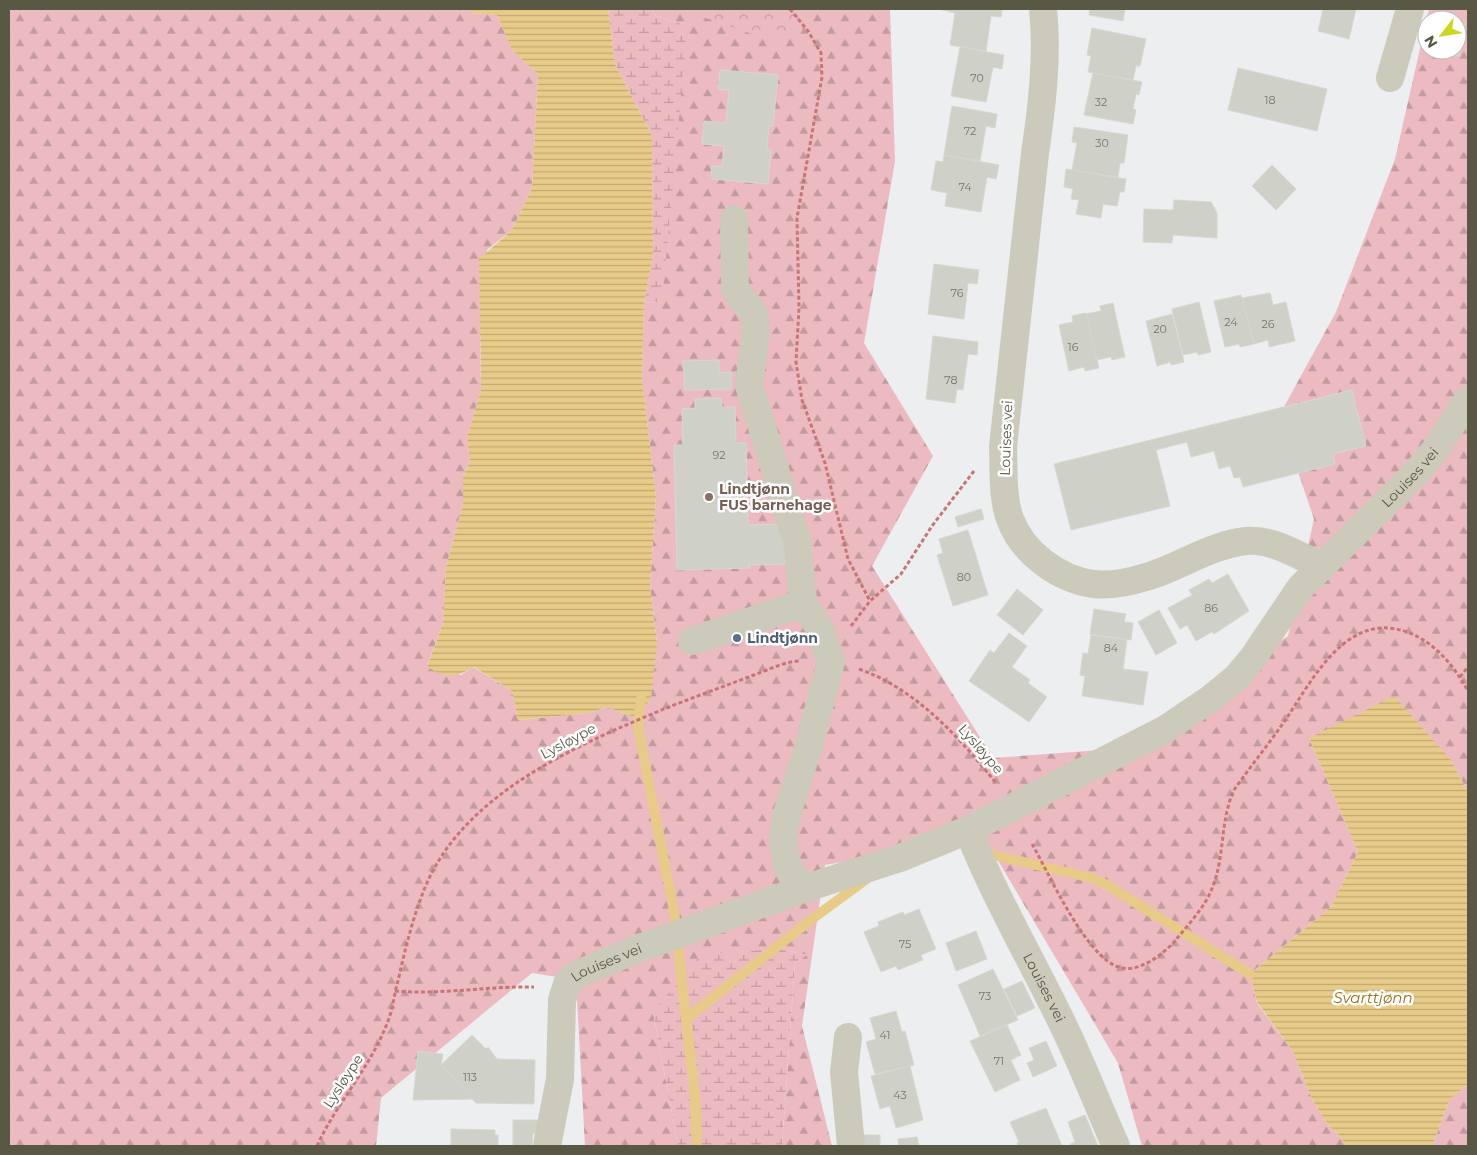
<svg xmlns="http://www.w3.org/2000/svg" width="1477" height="1155" viewBox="0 0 1477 1155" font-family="Montserrat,sans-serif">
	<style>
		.forest { fill: url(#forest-firs); fill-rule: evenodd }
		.wetland { fill: url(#wetland-marsh) }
		.park { fill: url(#park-crowns) }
		.water { fill: url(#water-rules) }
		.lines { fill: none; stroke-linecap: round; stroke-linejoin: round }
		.stream { stroke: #e8cb89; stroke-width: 10 }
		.building { fill: #cfd1c9; stroke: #d6d8d0 }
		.path { stroke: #c97475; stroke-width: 3; stroke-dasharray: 4 2.5; stroke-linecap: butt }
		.minor { stroke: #cbcabb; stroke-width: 28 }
		.education-dot { fill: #8d6e63; stroke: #fff; stroke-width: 2 }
		.service-dot { fill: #5c6f8a; stroke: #fff; stroke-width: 2 }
		.labels { text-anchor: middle; stroke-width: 5; stroke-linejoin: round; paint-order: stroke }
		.number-label { font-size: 11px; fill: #767666 }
		.street-label { font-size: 14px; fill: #595845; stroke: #fff }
		.education-label { font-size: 14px; font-weight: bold; fill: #785e54; stroke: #fff; text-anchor: start }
		.service-label { font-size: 14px; font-weight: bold; fill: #4e5e75; stroke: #fff; text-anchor: start }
		.water-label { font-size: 15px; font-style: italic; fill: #996f11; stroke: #fff }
	</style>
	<defs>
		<pattern id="forest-firs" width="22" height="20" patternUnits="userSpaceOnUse" patternTransform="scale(1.25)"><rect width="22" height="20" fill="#ecbbc1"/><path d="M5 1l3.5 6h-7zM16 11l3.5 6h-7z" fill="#c29b9f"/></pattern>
		<pattern id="wetland-marsh" width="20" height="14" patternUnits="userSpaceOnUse" patternTransform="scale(1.25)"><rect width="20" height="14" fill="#ecbbc1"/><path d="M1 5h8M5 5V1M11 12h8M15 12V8" fill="none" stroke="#c29b9f"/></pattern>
		<pattern id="park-crowns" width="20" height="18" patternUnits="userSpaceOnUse" patternTransform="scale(1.25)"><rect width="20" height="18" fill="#ecbbc1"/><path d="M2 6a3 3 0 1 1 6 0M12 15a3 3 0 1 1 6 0" fill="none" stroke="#c29b9f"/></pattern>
		<pattern id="water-rules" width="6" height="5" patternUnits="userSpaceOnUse" patternTransform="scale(1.25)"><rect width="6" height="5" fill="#e8cb89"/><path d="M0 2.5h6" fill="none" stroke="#bfa872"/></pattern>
	</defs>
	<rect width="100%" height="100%" fill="#eceeef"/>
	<g class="forest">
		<path d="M9 9H469L472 13 497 15 512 50 538 74 532 188 512 230 487 250 480 341 481 390 467 437 470 462 463 476V504L446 567 443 623 427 666 461 675 473 667 512 691 518 720 589 713 606 707 634 717 657 643 650 586 656 497 642 379 644 303 662 302 679 23 656 16 651 9H890L895 161 864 343 933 456 872 566 993 758 1115 749 1288 636 1314 519 1279 416 1336 312 1395 159 1429 9H1468V793L1451 760 1309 738 1358 852 1331 907 1250 974 1257 1003 1293 1052 1313 1101 1328 1125 1339 1135 1346 1146H1142L1118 1063 984 837 825 865 802 1026 832 1146H782L795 963 806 955 781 949 653 1012 678 1146H585L576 980 532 973 381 1098 376 1146H9ZM1427 20H1457V50H1427Z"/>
		<polygon points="1468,1084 1468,1146 1432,1146 1450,1099"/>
	</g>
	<g class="wetland">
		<polygon points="608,9 651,9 656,16 679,23 686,43 662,302 644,303 653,255 652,136 615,64"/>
		<polygon points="781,949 807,955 795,963 782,1146 678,1146 653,1012 701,954"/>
	</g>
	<polygon class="park" points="701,9 806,9 809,20 799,36 795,34 761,37 700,16"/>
	<g class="water">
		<path d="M469 9H608L615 64 652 136 653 255 644 303 642 379 656 497 650 586 657 643 651 699 634 717 606 707 589 713 518 720 512 691 474 667C453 679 448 678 427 667L443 623 446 567 463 504V476L470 462 467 437 481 390 479 259 512 230 532 188 538 74 512 50 497 15 471 13Z"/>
		<polygon points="1394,696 1451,760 1468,793 1468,1084 1450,1099 1432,1146 1346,1146 1339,1135 1328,1125 1313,1101 1293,1052 1257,1002 1250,974 1331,907 1358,852 1309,738"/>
	</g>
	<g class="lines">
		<g class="stream">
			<polyline points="641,698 638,728 674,911 695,1097 697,1146"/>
			<polyline points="981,852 1092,878 1107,885 1250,974"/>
			<polyline points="686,1019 812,919 868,878"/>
		</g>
	</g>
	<g class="building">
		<polygon points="939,9 1002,9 1001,17 991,16 986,51 950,45 955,13"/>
		<polygon points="1090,9 1125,9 1123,21 1089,15"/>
		<polygon points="1323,9 1356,9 1349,39 1318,31"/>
		<polygon points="1457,22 1465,23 1459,56 1430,51 1457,50"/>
		<polygon points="1092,28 1146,39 1140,66 1136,66 1133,80 1088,72 1091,56 1087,55"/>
		<polygon points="960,47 1004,55 1002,69 993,67 986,102 951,96"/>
		<polygon points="1238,68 1327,89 1317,131 1228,110"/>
		<polygon points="720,70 778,75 773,126 769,126 767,149 771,150 768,184 713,179 711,176 712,166 722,167 724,146 702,144 704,121 726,123 729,90 718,89"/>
		<polygon points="1093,73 1142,82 1139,95 1136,94 1133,109 1136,110 1133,124 1084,115"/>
		<polygon points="952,106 997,114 995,128 986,126 980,161 944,155"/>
		<polygon points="1074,127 1128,135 1124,163 1120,163 1118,177 1072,170 1077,143 1072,142"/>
		<polygon points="944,155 999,165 996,179 987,177 981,212 945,206 947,193 931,190 936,161 943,162"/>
		<polygon points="1272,165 1296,189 1276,210 1252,186"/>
		<polygon points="1066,169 1126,179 1124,192 1120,192 1117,206 1103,204 1101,218 1076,214 1079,200 1071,199 1073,189 1064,187"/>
		<polygon points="1174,200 1211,202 1217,213 1217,238 1173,235 1172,243 1143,242 1144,209 1173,210"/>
		<polygon points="934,264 979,270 977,284 968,283 964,319 928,314"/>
		<polygon points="1270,293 1273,305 1286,302 1295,341 1269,347 1268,340 1254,344 1242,298"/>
		<polygon points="1241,295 1254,344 1240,347 1239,344 1225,347 1214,301"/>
		<polygon points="1199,302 1211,352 1198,355 1197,352 1183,355 1172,309"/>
		<polygon points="1113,303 1125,357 1112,360 1111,357 1096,360 1086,314 1101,311 1100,306"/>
		<polygon points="1086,313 1099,368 1085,371 1084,367 1069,371 1059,325 1073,322 1072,316"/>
		<polygon points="1172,314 1184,362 1171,365 1171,362 1157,366 1146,321"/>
		<polygon points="933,336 978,342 977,355 968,354 963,390 957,389 955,403 926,399"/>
		<polygon points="719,360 719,373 731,372 731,389 685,390 683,361"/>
		<polygon points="1352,390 1366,446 1333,454 1335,464 1243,487 1240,477 1234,478 1230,466 1219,469 1214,451 1191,457 1187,442 1156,450 1170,506 1071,530 1054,464"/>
		<polygon points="721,398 722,407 735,407 736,443 746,443 748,525 784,524 785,564 749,565 750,568 677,570 674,445 683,445 682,409 695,408 695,399"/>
		<polygon points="981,509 984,519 958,527 955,517"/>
		<polygon points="968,530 988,595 953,606 937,555 943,553 939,539"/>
		<polygon points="1228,574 1249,611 1214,634 1212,632 1196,641 1187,625 1180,629 1168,608 1192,595 1189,590 1209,579 1212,583"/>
		<polygon points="1017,589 1043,610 1023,635 997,615"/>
		<polygon points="1094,609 1126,614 1124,622 1133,623 1131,640 1090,634"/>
		<polygon points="1159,610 1177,643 1156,655 1138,622"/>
		<polygon points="1009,633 1027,646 1012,667 1030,680 1028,683 1047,697 1029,722 969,681 990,650 994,653"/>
		<polygon points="1091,635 1127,640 1123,669 1148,672 1143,705 1082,696 1085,676 1080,675 1083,653 1088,654"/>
		<polygon points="919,909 936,949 921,955 923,960 898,970 896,966 881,972 864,932 879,926 878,922 903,912 904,915"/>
		<polygon points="976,931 987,959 956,971 946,943"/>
		<polygon points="993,969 1018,1020 980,1036 958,985"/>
		<polygon points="1022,981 1035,1008 1017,1016 1004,989"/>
		<polygon points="896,1011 902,1032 905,1031 914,1065 875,1074 866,1042 876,1039 870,1018"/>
		<polygon points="1007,1025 1021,1055 1011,1060 1020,1080 995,1092 970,1041"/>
		<polygon points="472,1035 486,1049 488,1047 497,1059 535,1060 534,1104 476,1103 441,1065"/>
		<polygon points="1046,1041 1057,1066 1033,1077 1027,1063 1034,1060 1029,1048"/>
		<polygon points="418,1051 443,1054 441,1065 473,1099 413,1100"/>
		<polygon points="910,1066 923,1120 896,1128 890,1106 880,1109 871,1076"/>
		<polygon points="1046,1108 1062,1146 1018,1146 1017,1143 1019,1142 1010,1122"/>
		<polygon points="1085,1115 1098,1146 1071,1146 1070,1144 1075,1142 1068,1122"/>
		<polygon points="513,1120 539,1120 538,1134 533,1133 532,1146 513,1146"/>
		<polygon points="451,1129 495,1130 495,1135 498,1135 498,1146 449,1146 451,1144"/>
		<rect x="863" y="1135" width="17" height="11"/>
		<polygon points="917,1137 919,1146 899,1146 898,1139"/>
	</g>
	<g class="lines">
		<g class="path">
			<polyline points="790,9 808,31 821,53 822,77 797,218 799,308 796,362 802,400 825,463 848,559 870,601"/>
			<polyline points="851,626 870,601 901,574 932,526 974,471"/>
			<path d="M859 669C916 689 959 737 996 783"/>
			<polyline points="1460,677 1468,667"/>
			<path d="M1032 844C1049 873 1087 961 1122 968 1140 972 1163 954 1174 942 1188 925 1206 906 1213 886 1225 855 1220 820 1234 790 1250 767 1268 745 1284 722 1312 681 1346 610 1407 632 1435 642 1454 666 1468 691"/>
			<path d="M395 991C441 995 488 986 534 987"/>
			<path d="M317 1146C337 1102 371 1067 388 1021 393 1009 394 994 398 981 405 950 412 920 424 890 462 793 579 744 669 707 697 696 725 686 754 675 768 670 785 661 801 661"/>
		</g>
		<g class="minor">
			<path d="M1043 9C1048 56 1042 106 1035 153L1003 447C1004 470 1002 497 1010 519 1022 552 1058 579 1093 584 1111 586 1130 582 1146 577 1180 567 1210 545 1246 541 1271 538 1299 556 1321 566"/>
			<polyline points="1390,78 1410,9"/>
			<polyline points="734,219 735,289 754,314 756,331 749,385 797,541 804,608"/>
			<polyline points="692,641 795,606 804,608 812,616 821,631 831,662 808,748 786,817 783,842 788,868 803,889"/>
			<path id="s1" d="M968 830C996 900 1034 964 1066 1031 1084 1069 1099 1108 1116 1146"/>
			<polyline points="848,1037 844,1072 851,1146"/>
			<path id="s2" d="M547 1146 560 1079 562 1000 568 981 580 973 640 948 803 889 900 858 968 830 1164 730 1210 699 1237 677 1252 659 1300 588 1415 474 1435 450 1468 400"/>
		</g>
	</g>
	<circle class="education-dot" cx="709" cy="497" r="5"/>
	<circle class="service-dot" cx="737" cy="638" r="5"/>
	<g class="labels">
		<g class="number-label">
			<text x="977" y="82">70</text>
			<text x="1270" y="104">18</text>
			<text x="1101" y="106">32</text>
			<text x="970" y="135">72</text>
			<text x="1102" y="147">30</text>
			<text x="965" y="191">74</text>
			<text x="957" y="297">76</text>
			<text x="1231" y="326">24</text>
			<text x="1268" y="328">26</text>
			<text x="1160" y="333">20</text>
			<text x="1073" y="351">16</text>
			<text x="951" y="384">78</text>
			<text x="719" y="459">92</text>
			<text x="964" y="581">80</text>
			<text x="1211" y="612">86</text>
			<text x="1111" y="652">84</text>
			<text x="905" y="948">75</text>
			<text x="985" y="1000">73</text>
			<text x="885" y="1039">41</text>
			<text x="999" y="1065">71</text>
			<text x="470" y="1081">113</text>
			<text x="900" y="1099">43</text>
		</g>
		<g class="street-label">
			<text transform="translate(1006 438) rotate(-88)" y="5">Louises vei</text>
			<text dy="5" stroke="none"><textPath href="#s2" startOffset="1171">Louises vei</textPath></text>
			<text transform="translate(568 741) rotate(-28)" y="5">Lysløype</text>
			<text transform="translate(981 749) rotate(49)" y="5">Lysløype</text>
			<text dy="5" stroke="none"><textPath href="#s2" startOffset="210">Louises vei</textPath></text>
			<text dy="5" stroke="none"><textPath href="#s1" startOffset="175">Louises vei</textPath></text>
			<text transform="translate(343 1081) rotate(-57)" y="5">Lysløype</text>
		</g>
		<g class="education-label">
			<text x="719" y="494">Lindtjønn<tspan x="719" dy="16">FUS barnehage</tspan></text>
		</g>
		<g class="service-label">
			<text x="747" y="643">Lindtjønn</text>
		</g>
		<g class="water-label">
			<text x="1373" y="1003">Svarttjønn</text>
		</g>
	</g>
	<rect width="1477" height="1155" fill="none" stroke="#595845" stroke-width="20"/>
	<g transform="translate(1442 35) rotate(239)"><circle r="24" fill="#ffffff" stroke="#bdbcb5"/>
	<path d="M0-4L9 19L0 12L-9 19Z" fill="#cdd61f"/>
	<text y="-8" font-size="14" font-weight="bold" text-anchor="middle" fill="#595845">N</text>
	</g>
</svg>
